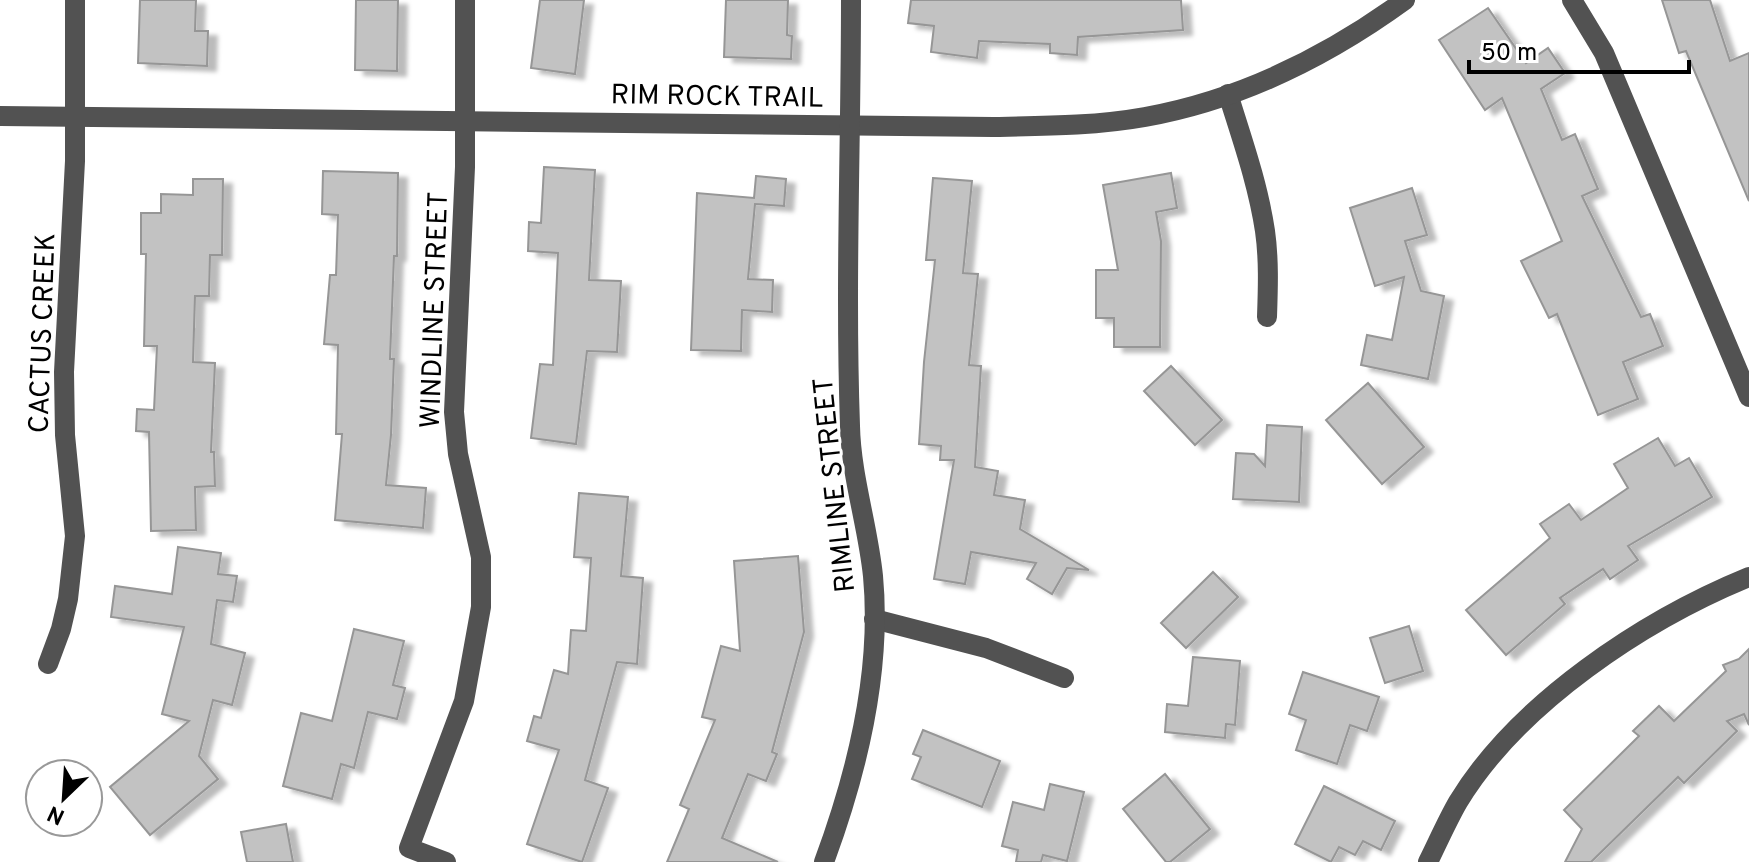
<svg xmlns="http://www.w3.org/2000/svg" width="1749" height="862" viewBox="0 0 1749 862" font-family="Overpass,sans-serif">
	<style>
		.building { fill: #c2c2c2; stroke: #969696; stroke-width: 2; filter: url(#shadow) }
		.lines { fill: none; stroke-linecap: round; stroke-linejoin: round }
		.minor { stroke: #525252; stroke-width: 20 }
		.labels { text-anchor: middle; stroke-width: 6; stroke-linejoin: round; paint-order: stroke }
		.street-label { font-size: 28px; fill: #000; stroke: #fff }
	</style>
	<defs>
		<filter id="shadow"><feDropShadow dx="9" dy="5" stdDeviation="2" flood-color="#0004"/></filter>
	</defs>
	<rect width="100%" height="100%" fill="#fff"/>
	<g class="building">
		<polygon points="140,0 196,0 195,31 208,31 207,66 138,63"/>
		<polygon points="356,0 398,0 397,71 355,70"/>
		<polygon points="540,0 584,0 575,74 531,68"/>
		<polygon points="726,0 788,0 787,35 792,36 791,59 724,57"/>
		<polygon points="911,0 1181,0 1183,30 1078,37 1077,55 1050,53 1050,44 979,41 977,58 931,52 934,26 908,23"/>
		<polygon points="1662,0 1710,0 1730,61 1749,53 1749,201 1686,51 1679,53"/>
		<polygon points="1488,8 1526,63 1548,48 1565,73 1541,89 1562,140 1575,134 1598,189 1582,196 1641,317 1650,314 1663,346 1623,362 1638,399 1598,415 1557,314 1549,318 1521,261 1562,241 1502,98 1485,110 1439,40"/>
		<polygon points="544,167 595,170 589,280 621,281 617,352 587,351 576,444 531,438 540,364 553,365 558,253 528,251 529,222 541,223"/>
		<polygon points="323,171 398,173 397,256 394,256 390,359 394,359 391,435 386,485 426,488 423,528 335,520 342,434 336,434 338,345 324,344 330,275 336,275 338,215 322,214"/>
		<polygon points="1171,173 1177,208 1156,212 1161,241 1160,347 1114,347 1114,318 1096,318 1096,270 1118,270 1103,185"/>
		<polygon points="756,176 786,179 784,206 755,204 748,279 773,280 772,312 742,310 741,351 691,350 697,193 754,198"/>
		<polygon points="933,178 972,181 963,273 978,274 969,365 981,366 975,467 998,471 994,495 1025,500 1020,529 1089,570 1067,568 1052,594 1027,579 1036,563 971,552 965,584 934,579 954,460 940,460 941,446 919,444 924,362 935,260 926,260"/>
		<polygon points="193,179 223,179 222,255 210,255 209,296 195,296 193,362 215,363 211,452 214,452 215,486 195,487 196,530 151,531 149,432 136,431 137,409 154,410 157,346 144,346 146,254 141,254 141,213 161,213 161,194 193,195"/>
		<polygon points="1412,188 1427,235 1405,241 1421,291 1444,296 1428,379 1361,365 1367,335 1392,340 1404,277 1375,286 1350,208"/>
		<polygon points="1171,366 1222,420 1195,445 1144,391"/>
		<polygon points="1368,383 1424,447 1382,484 1326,420"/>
		<polygon points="1267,425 1302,427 1299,502 1233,499 1236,453 1254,454 1265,466"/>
		<polygon points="1658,438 1675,466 1689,458 1712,497 1628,546 1638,560 1610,579 1603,569 1560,598 1565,604 1506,655 1466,610 1550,538 1540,524 1569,504 1581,520 1628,488 1614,464"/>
		<polygon points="579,493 628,497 621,576 643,578 637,664 617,662 585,780 608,788 582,862 527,844 559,750 527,741 534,716 541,718 554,670 568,674 571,630 586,631 591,558 574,557"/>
		<polygon points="178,547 221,553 218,574 237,576 233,602 217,600 211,644 245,653 232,705 213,700 199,756 218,779 150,835 110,787 189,721 162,714 184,627 111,617 115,586 172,594"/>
		<polygon points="798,556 804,632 772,752 777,754 766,781 748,774 722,838 778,862 667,862 689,809 680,805 715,720 702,717 721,646 740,651 734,561"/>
		<polygon points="1213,572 1238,597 1186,648 1161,623"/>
		<polygon points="1409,626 1423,671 1385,683 1370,638"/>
		<polygon points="354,629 404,641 393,685 405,688 397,719 368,712 354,768 341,764 332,799 283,786 301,713 332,721"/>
		<polygon points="1749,649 1749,725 1744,714 1727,721 1737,731 1684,783 1678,777 1591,862 1565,862 1582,829 1564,810 1639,736 1633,731 1659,706 1674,721 1726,671 1723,665 1739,659"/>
		<polygon points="1193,657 1240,661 1235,725 1226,724 1225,738 1165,732 1167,704 1188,706"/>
		<polygon points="1303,672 1379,697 1367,731 1350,725 1337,764 1296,750 1306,720 1289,714"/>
		<polygon points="923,730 1000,761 982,807 912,779 921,757 913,754"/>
		<polygon points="1165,774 1210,829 1170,862 1166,862 1123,809"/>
		<polygon points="1050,784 1084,792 1067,861 1043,855 1041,862 1016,862 1018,850 1002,846 1013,802 1044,810"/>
		<polygon points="1324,786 1395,821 1381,850 1363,841 1355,855 1339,847 1331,862 1295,844"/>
		<polygon points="286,824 293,862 247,862 241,832"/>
	</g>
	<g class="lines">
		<g class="minor">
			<polyline points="1572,0 1604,53 1749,397"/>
			<path d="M1228 94C1242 139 1258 184 1265 231 1269 259 1268 288 1267 317"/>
			<path d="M0 116 993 127C1044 126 1095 126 1145 117 1240 100 1328 56 1405 0"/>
			<polyline points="874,619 986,648 1064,678"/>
			<polyline points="48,664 61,629 68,599 75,536 65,435 64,372 75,161 75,0"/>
			<polyline points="446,862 409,848 464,701 481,607 481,557 458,454 454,412 465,167 465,0"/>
			<path d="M824 862C857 773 882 672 873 576 868 526 851 476 850 426 845 284 851 142 851 0"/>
			<path d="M1428 862C1438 842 1447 821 1458 802 1518 703 1644 620 1749 577"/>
		</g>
	</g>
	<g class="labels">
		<g class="street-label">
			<text transform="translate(717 95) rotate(1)" y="10">RIM ROCK TRAIL</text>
			<text transform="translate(433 310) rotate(-88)" y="10">WINDLINE STREET</text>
			<text transform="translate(41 333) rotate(-88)" y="10">CACTUS CREEK</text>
			<text transform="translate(833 485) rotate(-96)" y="10">RIMLINE STREET</text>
		</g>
	</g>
	<g transform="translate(64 798) rotate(205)"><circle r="38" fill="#ffffff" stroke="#999999" stroke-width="2"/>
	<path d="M0-6L14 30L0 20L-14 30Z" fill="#000000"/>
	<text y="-12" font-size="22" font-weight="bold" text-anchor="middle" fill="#000000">N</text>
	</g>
	<path d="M1469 60v12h220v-12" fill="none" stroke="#000000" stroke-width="4"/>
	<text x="1481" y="60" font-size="24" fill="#000000" stroke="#ffffff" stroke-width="6" paint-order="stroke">50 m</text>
</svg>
